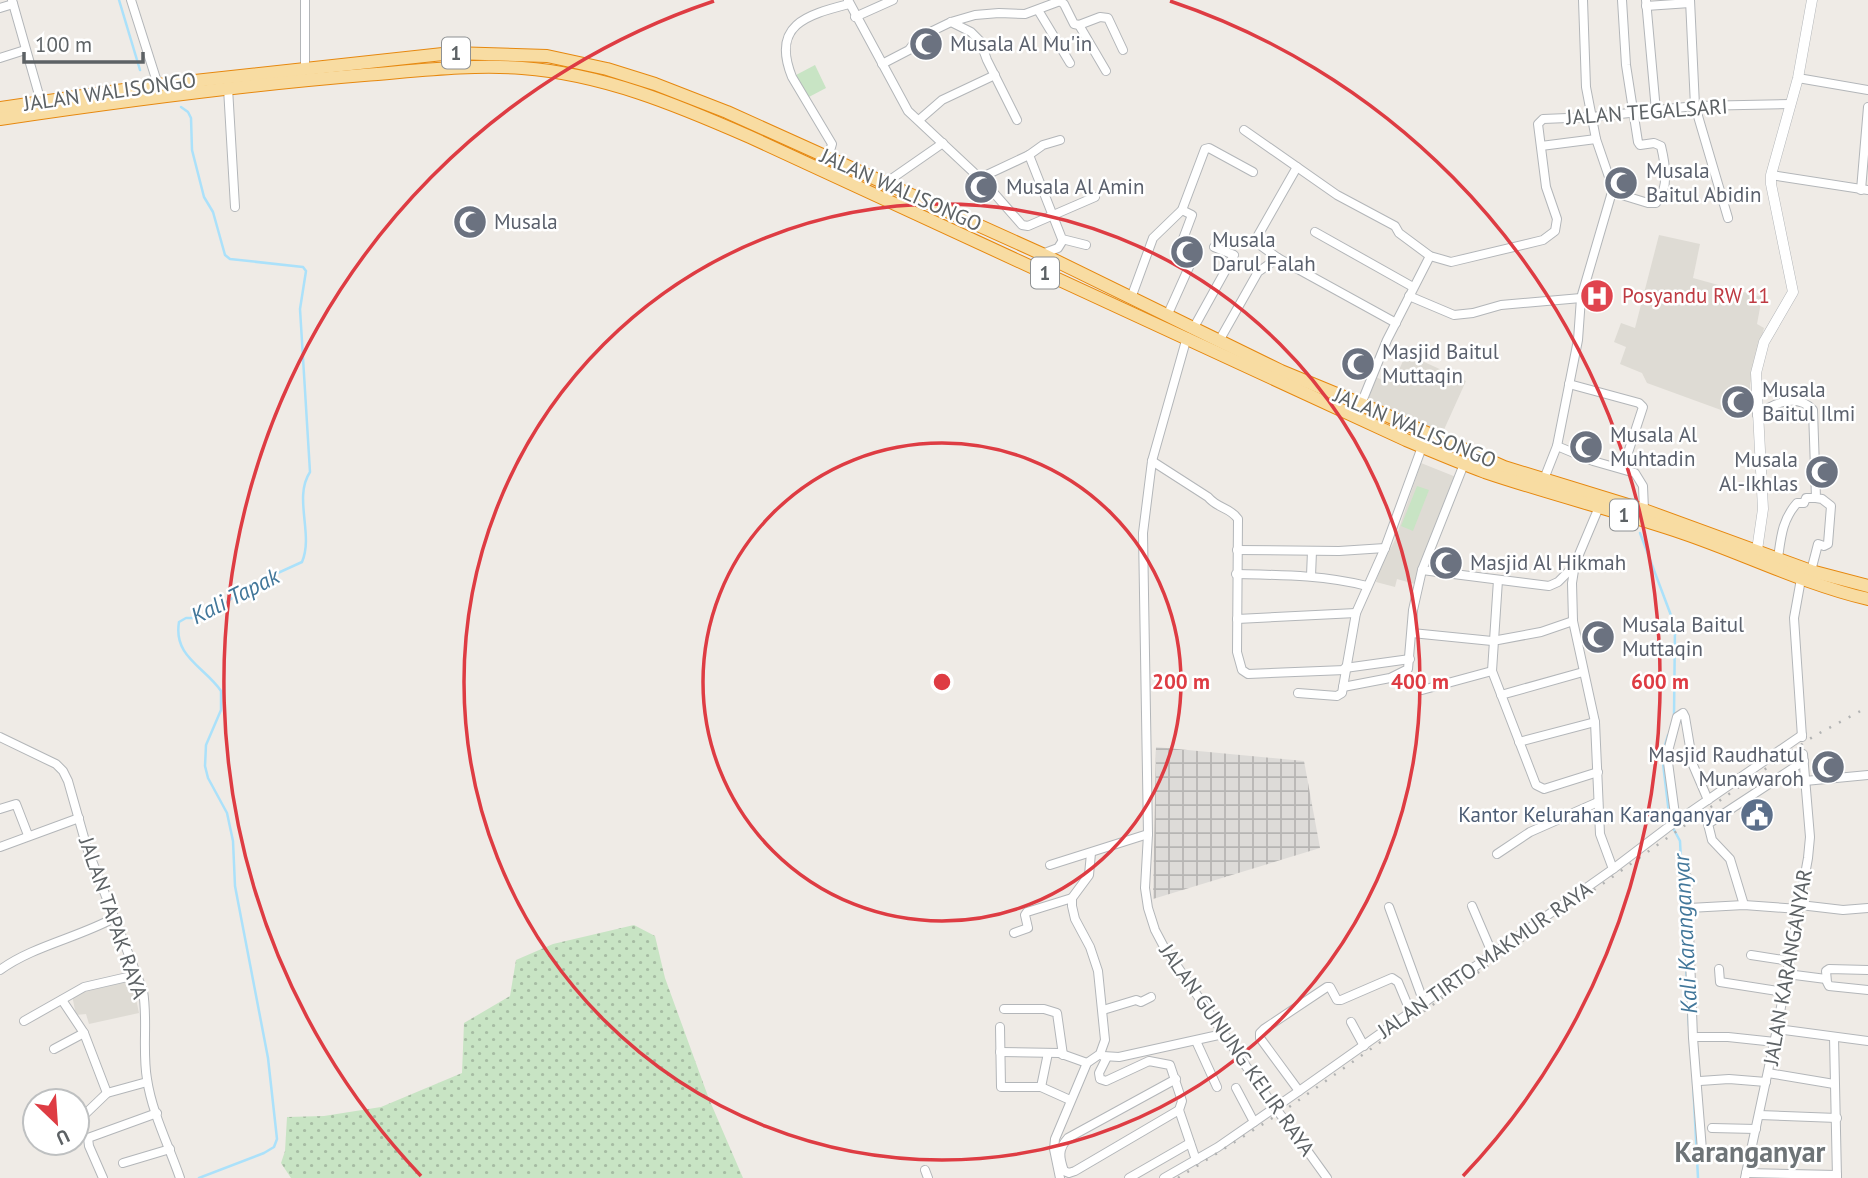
<svg xmlns="http://www.w3.org/2000/svg" width="1868" height="1178" viewBox="0 0 1868 1178" font-family="'PT Sans',sans-serif">
	<style>
		.industrial { fill: url(#industrial-grid) }
		.education { fill: #dedbd4 }
		.grass { fill: url(#grass-dots) }
		.pitch { fill: #c8e4c4 }
		.lines { fill: none; stroke-linecap: round; stroke-linejoin: round }
		.stream { stroke: #abe1fa; stroke-width: 2.5 }
		.minor-casing { stroke: #b3b6b9; stroke-width: 10 }
		.tertiary-casing { stroke: #b3b6b9; stroke-width: 11 }
		.trunk-casing { stroke: #e6880f; stroke-width: 14 }
		.minor { stroke: #fff; stroke-width: 8 }
		.tertiary { stroke: #fff; stroke-width: 10 }
		.trunk { stroke: #f8dca2; stroke-width: 12 }
		.rail { stroke: #b2b3b3; stroke-width: 2.5; stroke-dasharray: 2 9; stroke-linecap: butt }
		.minor-bridge-casing { stroke: #b3b6b9; stroke-width: 10; stroke-linecap: butt }
		.minor-bridge { stroke: #fff; stroke-width: 8 }
		.ring { fill: none; stroke: #de3c43; stroke-width: 3.5 }
		.labels { text-anchor: middle; stroke-width: 5; stroke-linejoin: round; paint-order: stroke }
		.shield { fill: #fff; stroke: #8e9193; stroke-width: 2 }
		.shield-label { font-size: 19px; font-weight: bold; fill: #5d6265 }
		.worship-label { font-size: 21px; fill: #5b616d; stroke: #fff; text-anchor: start }
		.street-label { font-size: 21px; fill: #5d6265; stroke: #fff }
		.health-label { font-size: 21px; fill: #be3a42; stroke: #fff; text-anchor: start }
		.service-label { font-size: 21px; fill: #4e5e75; stroke: #fff; text-anchor: end }
		.water-label { font-size: 23px; font-style: italic; fill: #42779a; stroke: #fff }
		.district-label { font-size: 28px; font-weight: bold; fill: #6e7477; stroke: #fff }
		.centre { fill: #de3c43; stroke: #fff; stroke-width: 3.5 }
		.ring-label { font-size: 21px; text-anchor: middle; font-weight: bold; fill: #de3c43; stroke: #fff; stroke-width: 5; stroke-linejoin: round; paint-order: stroke }
	</style>
	<defs>
		<pattern id="industrial-grid" width="8" height="8" patternUnits="userSpaceOnUse" patternTransform="scale(1.75)"><rect width="8" height="8" fill="#dddbd8"/><path d="M0 4h8M4 0v8" fill="none" stroke="#b6b5b3"/></pattern>
		<pattern id="grass-dots" width="8" height="8" patternUnits="userSpaceOnUse" patternTransform="scale(1.75)"><rect width="8" height="8" fill="#c8e4c4"/><path d="M2 2h.1M6 6h.1" fill="none" stroke="#a6bca3" stroke-width="1.8" stroke-linecap="round"/></pattern>
	</defs>
	<rect width="100%" height="100%" fill="#efebe6"/>
	<polygon class="industrial" points="1156,747 1304,761 1320,848 1153,899"/>
	<g class="education">
		<polygon points="1659,235 1700,244 1693,278 1762,297 1757,324 1764,328 1750,385 1751,412 1730,415 1721,410 1647,383 1642,373 1620,364 1626,347 1614,342 1621,323 1635,328"/>
		<polygon points="1400,351 1466,381 1442,434 1365,400 1376,377 1386,382 1392,370 1398,372 1403,361 1397,358"/>
		<polygon points="1421,463 1456,477 1418,585 1397,579 1395,587 1376,582 1380,568 1395,540"/>
		<polygon points="132,980 139,1013 89,1024 86,1014 76,1015 72,995"/>
	</g>
	<polygon class="grass" points="634,925 655,936 665,978 709,1099 743,1178 291,1178 281,1163 285,1151 287,1117 324,1116 381,1107 462,1073 464,1023 510,996 516,960 553,944"/>
	<g class="pitch">
		<polygon points="815,65 826,88 807,98 796,75"/>
		<polygon points="1417,486 1429,490 1413,531 1401,526"/>
	</g>
	<g class="lines">
		<g class="stream">
			<polyline points="119,0 140,70"/>
			<path d="M181 107 188 112 191 118 192 150 204 197 213 212 225 255 230 259 303 267 306 271 300 309 310 472C293 498 314 534 302 562L247 587 212 613 200 618H186L179 622C173 657 205 667 221 691V710L206 745 205 766 208 778 227 813 233 841 235 886 268 1058 277 1139 274 1147 264 1153 199 1178"/>
			<polyline points="1640,533 1675,626 1674,716"/>
			<polyline points="1668,735 1662,755 1670,822"/>
			<polyline points="1673,828 1680,841 1689,1026"/>
			<polyline points="1693,1081 1698,1178"/>
		</g>
		<g class="minor-casing">
			<g id="minor">
				<polyline points="12,0 41,102"/>
				<polyline points="131,0 158,85"/>
				<polyline points="305,0 305,68"/>
				<polyline points="848,0 908,111 986,184 1022,225 1028,226 1095,197"/>
				<polyline points="1583,0 1586,87 1596,139 1609,177"/>
				<polyline points="1646,0 1656,111"/>
				<polyline points="1690,0 1695,106 1728,218"/>
				<polyline points="1646,6 1690,3"/>
				<polyline points="0,8 13,4"/>
				<polyline points="1038,10 1070,63"/>
				<polyline points="855,17 893,0"/>
				<polyline points="951,22 971,32 980,41 987,60 1017,120"/>
				<polyline points="1079,25 1100,17 1108,18 1123,50"/>
				<polyline points="0,58 25,50"/>
				<polyline points="882,64 909,50 918,38 951,22 975,15 999,13 1025,14 1060,1 1064,4 1074,24 1079,25 1106,71"/>
				<polyline points="1798,78 1868,90"/>
				<polyline points="228,88 235,207"/>
				<polyline points="919,120 942,100 995,75"/>
				<polyline points="1244,130 1337,195 1395,226 1399,233 1430,256 1451,262 1543,240 1555,231 1557,219 1546,187 1538,124 1543,119 1592,117 1695,106 1791,104"/>
				<polyline points="1541,146 1596,139"/>
				<polyline points="1029,155 1062,239 1086,245"/>
				<path d="M828 158 832 144 792 77C771 25 806 15 849 4"/>
				<polyline points="1297,167 1256,239 1257,243 1278,258 1396,323"/>
				<polyline points="1771,175 1868,190"/>
				<polyline points="980,178 1029,155 1043,145 1060,140"/>
				<polyline points="884,184 943,143"/>
				<polyline points="1861,190 1868,107"/>
				<polyline points="1315,232 1413,287"/>
				<polyline points="1042,254 1058,248 1063,240"/>
				<polyline points="1409,296 1454,315 1473,313 1501,305 1581,298"/>
				<polyline points="1131,298 1153,238 1182,210 1205,149 1209,148 1253,172"/>
				<polyline points="1167,316 1198,247 1183,239 1192,215 1182,210"/>
				<polyline points="1193,329 1234,255 1214,247"/>
				<polyline points="1187,337 1152,461 1143,533 1148,834 1145,888 1148,908 1155,930 1164,947 1270,1101"/>
				<polyline points="1219,341 1258,272 1278,258"/>
				<polyline points="1569,384 1639,403 1643,407 1623,468"/>
				<polyline points="1361,404 1387,340 1430,256"/>
				<path d="M1757 415C1773 404 1796 392 1813 410L1816 498 1822 499 1831 506 1828 544 1824 546 1818 544 1811 571"/>
				<polyline points="1557,446 1593,461 1635,473 1643,486 1644,510"/>
				<path d="M1152 461 1208 497C1218 509 1230 507 1238 519L1237 652 1242 670 1248 674 1345 670"/>
				<path d="M1544 479 1557 446 1578 340 1581 298 1612 192 1648 203H1656C1670 189 1665 163 1661 146L1654 143 1640 145 1638 142 1626 65 1622 0"/>
				<polyline points="1599,507 1575,564 1572,583 1573,621 1595,722 1600,834 1613,869"/>
				<polyline points="1237,550 1339,551 1385,548"/>
				<path d="M1778 558C1781 537 1782 520 1797 503H1804L1806 498H1816"/>
				<polyline points="1422,570 1549,586 1558,582 1575,565"/>
				<path d="M1236 574C1281 575 1324 575 1367 586"/>
				<polyline points="1311,576 1312,551"/>
				<polyline points="1801,579 1794,618 1802,737"/>
				<polyline points="1498,580 1492,671 1536,785 1544,789 1598,772"/>
				<polyline points="1237,619 1356,613"/>
				<polyline points="1412,633 1492,641"/>
				<polyline points="1498,640 1541,632 1573,621"/>
				<polyline points="1345,668 1410,659"/>
				<polyline points="1343,687 1390,678 1408,669 1413,610 1422,570 1464,464"/>
				<polyline points="1422,690 1492,671"/>
				<polyline points="1298,693 1337,696 1342,693 1356,613 1385,548 1422,447"/>
				<polyline points="1501,695 1583,672"/>
				<path d="M0 737 56 764 63 771 68 781 87 848 143 991C148 1020 142 1050 147 1079 152 1113 169 1146 180 1178"/>
				<polyline points="1519,742 1595,722"/>
				<polyline points="1805,781 1868,775"/>
				<polyline points="0,809 16,804 28,835"/>
				<polyline points="1676,822 1667,755 1677,717 1683,713 1685,717 1693,765 1708,800"/>
				<polyline points="0,847 79,818"/>
				<polyline points="1497,854 1530,832 1598,802"/>
				<polyline points="1050,865 1148,834"/>
				<polyline points="1687,877 1693,1038 1702,1150"/>
				<polyline points="1744,905 1730,859 1712,840 1708,824 1804,761"/>
				<polyline points="1800,905 1843,910 1868,908"/>
				<polyline points="1472,906 1493,955"/>
				<polyline points="1389,907 1424,1003"/>
				<polyline points="1689,908 1744,905 1799,909"/>
				<polyline points="1014,933 1028,928 1025,915 1027,912 1072,898"/>
				<polyline points="1751,955 1790,961"/>
				<polyline points="1719,969 1720,982 1784,992"/>
				<path d="M0 970C33 946 77 938 114 918"/>
				<polyline points="1868,970 1829,969 1826,971 1827,982 1829,986 1868,990"/>
				<polyline points="1787,974 1826,979"/>
				<polyline points="62,1000 84,1033 107,1093"/>
				<polyline points="1004,1009 1044,1009 1057,1013 1063,1055"/>
				<polyline points="1103,1010 1136,1000 1141,1002 1151,997"/>
				<polyline points="24,1021 84,987 136,975"/>
				<polyline points="1351,1022 1364,1046"/>
				<polyline points="1000,1027 1001,1087 1041,1087 1070,1100"/>
				<polyline points="1777,1029 1868,1041"/>
				<polyline points="1698,1037 1728,1037 1775,1042"/>
				<polyline points="1834,1037 1837,1178"/>
				<polyline points="1196,1041 1217,1087"/>
				<polyline points="54,1049 84,1033"/>
				<polyline points="1000,1052 1059,1053 1087,1063"/>
				<polyline points="1103,1056 1119,1057 1223,1034"/>
				<polyline points="1107,1057 1099,1073 1100,1079 1106,1081 1149,1061 1170,1065 1182,1101 1179,1110 1196,1160"/>
				<polyline points="1768,1073 1834,1084"/>
				<path d="M1176 1079 1068 1138C1058 1149 1059 1157 1064 1171L1069 1173 1075 1171 1179 1110"/>
				<polyline points="1700,1081 1729,1079 1766,1082"/>
				<polyline points="1041,1087 1048,1053"/>
				<polyline points="1236,1088 1254,1122"/>
				<polyline points="1299,1091 1260,1038 1260,1033 1264,1029 1327,987 1330,987 1337,1000 1341,1000 1392,978 1398,982 1411,1013"/>
				<polyline points="1759,1115 1837,1118"/>
				<polyline points="82,1117 107,1093 147,1082"/>
				<polyline points="1712,1128 1756,1129"/>
				<polyline points="1296,1135 1327,1178"/>
				<polyline points="123,1163 170,1149"/>
				<polyline points="925,1170 928,1178"/>
				<polyline points="1746,1173 1837,1175"/>
				<polyline points="103,1178 89,1146 88,1138 157,1113"/>
				<polyline points="1060,1178 1054,1149 1055,1139 1087,1063 1100,1054 1105,1040 1098,971 1090,947 1075,919 1072,906 1072,898 1089,875 1091,853"/>
				<polyline points="1129,1178 1190,1143"/>
				<polyline points="1164,1178 1218,1147 1299,1091 1613,869 1667,828 1802,735"/>
				<polyline points="1745,1178 1777,1029 1808,858 1810,837 1803,754"/>
			</g>
		</g>
		<g class="tertiary-casing">
			<polyline id="tertiary" points="1757,550 1763,509 1756,373 1764,342 1793,292 1771,184 1771,175 1798,78 1812,0"/>
		</g>
		<g class="trunk-casing">
			<g id="trunk">
				<polyline points="0,108 158,85 452,53 547,56 607,69 655,84 727,112 1042,254 1281,371 1361,404 1504,467 1644,510 1811,571 1868,586"/>
				<path d="M0 119C121 101 242 85 364 75 416 71 470 64 522 68 603 74 677 105 750 137L1406 440C1432 451 1458 462 1485 472 1550 494 1618 511 1683 533 1745 554 1804 584 1868 599"/>
			</g>
		</g>
		<use href="#minor" class="minor"/>
		<use href="#tertiary" class="tertiary"/>
		<use href="#trunk" class="trunk"/>
		<polyline class="rail" points="1178,1178 1285,1110 1736,789 1814,736 1868,707"/>
		<g class="minor-bridge-casing">
			<polyline id="minor-bridge" points="1270,1101 1296,1135"/>
		</g>
		<use href="#minor-bridge" class="minor-bridge"/>
	</g>
	<g class="ring">
		<circle cx="942" cy="682" r="239"/>
		<circle cx="942" cy="682" r="478"/>
		<path d="M421 1176A718 718 0 0 1 714 1M1170 1A718 718 0 0 1 1463 1176"/>
	</g>
	<defs>
		<g id="mosque-disc" transform="scale(1.75)"><circle r="9.5" fill="#6b7280" stroke="#fff"/><path d="M3.5-4.9A6 6 0 1 0 3.5 4.9A5 5 0 1 1 3.5-4.9Z" fill="#fff"/></g>
		<g id="hospital-disc" transform="scale(1.75)"><circle r="9.5" fill="#e0444e" stroke="#fff"/><path d="M-5-5h3v3.5h4V-5h3V5h-3V1.5h-4V5h-3Z" fill="#fff"/></g>
		<g id="civic-disc" transform="scale(1.75)"><circle r="9.5" fill="#5c6f8a" stroke="#fff"/><path d="M-.6-6.5H3V-4.5H.6V-3L4-1V1h2V6H-6V1h2V-1L-.6-3ZM-1.2 2.5V6h2.4V2.5Z" fill="#fff"/></g>
	</defs>
	<g fill-rule="evenodd">
		<use href="#mosque-disc" x="926" y="44"/>
		<use href="#mosque-disc" x="1621" y="183"/>
		<use href="#mosque-disc" x="981" y="187"/>
		<use href="#mosque-disc" x="470" y="222"/>
		<use href="#mosque-disc" x="1187" y="252"/>
		<use href="#hospital-disc" x="1597" y="296"/>
		<use href="#mosque-disc" x="1358" y="364"/>
		<use href="#mosque-disc" x="1738" y="402"/>
		<use href="#mosque-disc" x="1586" y="447"/>
		<use href="#mosque-disc" x="1822" y="472"/>
		<use href="#mosque-disc" x="1446" y="563"/>
		<use href="#mosque-disc" x="1598" y="637"/>
		<use href="#mosque-disc" x="1828" y="767"/>
		<use href="#civic-disc" x="1757" y="815"/>
	</g>
	<g class="labels">
		<g class="shield">
			<rect x="442" y="37.5" width="28" height="31" rx="5"/>
			<rect x="1031" y="257.5" width="28" height="31" rx="5"/>
			<rect x="1610" y="499.5" width="28" height="31" rx="5"/>
		</g>
		<g class="shield-label">
			<text x="456" y="60">1</text>
			<text x="1045" y="280">1</text>
			<text x="1624" y="522">1</text>
		</g>
		<g class="worship-label">
			<text x="950" y="51">Musala Al Mu'in</text>
			<text x="1646" y="178">Musala<tspan x="1646" dy="24">Baitul Abidin</tspan></text>
			<text x="1006" y="194">Musala Al Amin</text>
			<text x="494" y="229">Musala</text>
			<text x="1212" y="247">Musala<tspan x="1212" dy="24">Darul Falah</tspan></text>
			<text x="1382" y="359">Masjid Baitul<tspan x="1382" dy="24">Muttaqin</tspan></text>
			<text x="1762" y="397">Musala<tspan x="1762" dy="24">Baitul Ilmi</tspan></text>
			<text x="1610" y="442">Musala Al<tspan x="1610" dy="24">Muhtadin</tspan></text>
			<text x="1798" y="467" text-anchor="end">Musala<tspan x="1798" dy="24">Al-Ikhlas</tspan></text>
			<text x="1470" y="570">Masjid Al Hikmah</text>
			<text x="1622" y="632">Musala Baitul<tspan x="1622" dy="24">Muttaqin</tspan></text>
			<text x="1804" y="762" text-anchor="end">Masjid Raudhatul<tspan x="1804" dy="24">Munawaroh</tspan></text>
		</g>
		<g class="street-label">
			<text transform="translate(110 92) rotate(-8)" y="7">JALAN WALISONGO</text>
			<text transform="translate(1647 112) rotate(-4)" y="7">JALAN TEGALSARI</text>
			<text transform="translate(901 190) rotate(24)" y="7">JALAN WALISONGO</text>
			<text transform="translate(1415 428) rotate(23)" y="7">JALAN WALISONGO</text>
			<text transform="translate(113 918) rotate(71)" y="7">JALAN TAPAK RAYA</text>
			<text transform="translate(1485 960) rotate(-35)" y="7">JALAN TIRTO MAKMUR RAYA</text>
			<text transform="translate(1788 967) rotate(-80)" y="7">JALAN KARANGANYAR</text>
			<text transform="translate(1237 1050) rotate(55)" y="7">JALAN GUNUNG KELIR RAYA</text>
		</g>
		<g class="health-label">
			<text x="1622" y="303">Posyandu RW 11</text>
		</g>
		<g class="service-label">
			<text x="1732" y="822">Kantor Kelurahan Karanganyar</text>
		</g>
		<g class="water-label">
			<text transform="translate(235 596) rotate(-27)" y="8">Kali Tapak</text>
			<text transform="translate(1685 934) rotate(-93)" y="8">Kali Karanganyar</text>
		</g>
		<g class="district-label">
			<text x="1750" y="1162">Karanganyar</text>
		</g>
	</g>
	<circle cx="942" cy="682" r="10" class="centre"/>
	<g class="ring-label">
		<text x="1181" y="689">200 m</text>
		<text x="1420" y="689">400 m</text>
		<text x="1660" y="689">600 m</text>
	</g>
	<g transform="translate(56 1122) rotate(155)"><circle r="33" fill="#ffffff" stroke="#bec0c1" stroke-width="2"/>
	<path d="M0-5L12 26L0 18L-12 26Z" fill="#de3c43"/>
	<text y="-10" font-size="19" font-weight="bold" text-anchor="middle" fill="#5d6265">U</text>
	</g>
	<path d="M24 52v10h119v-10" fill="none" stroke="#5d6265" stroke-width="3.5"/>
	<text x="35" y="52" font-size="21" fill="#5d6265" stroke="#ffffff" stroke-width="5" paint-order="stroke">100 m</text>
</svg>
